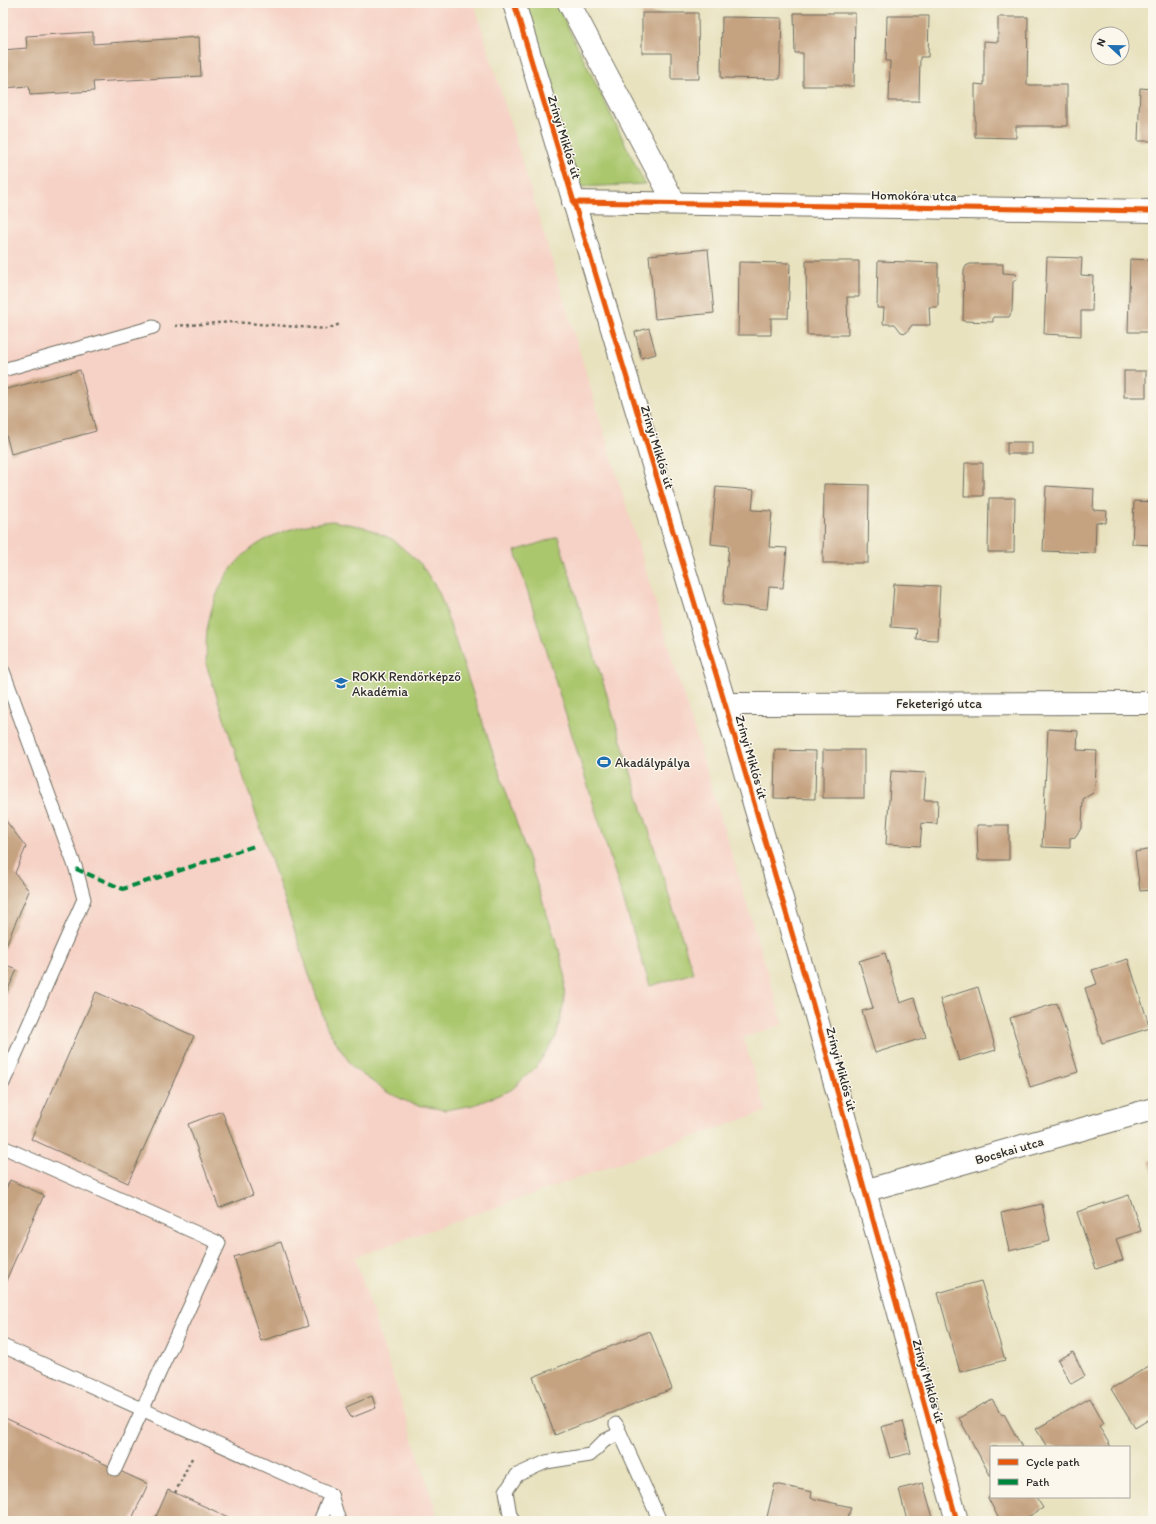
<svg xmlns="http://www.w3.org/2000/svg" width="1156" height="1524" viewBox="0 0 1156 1524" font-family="Itim,sans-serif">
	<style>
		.built { fill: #f6d1c5 }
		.green { fill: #abc76e; stroke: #6b794c }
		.building { fill: #c5a280 }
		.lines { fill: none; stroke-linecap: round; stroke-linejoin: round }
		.service-casing { stroke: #6d6b5f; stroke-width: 15 }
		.minor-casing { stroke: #6d6b5f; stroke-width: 24 }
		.path { stroke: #6d6b5f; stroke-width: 2.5; stroke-dasharray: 3 3; stroke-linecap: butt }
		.service { stroke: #fff; stroke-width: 13 }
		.minor { stroke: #fff; stroke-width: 22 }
		.quiet { stroke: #00873e; stroke-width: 4; stroke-dasharray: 8 4; stroke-linecap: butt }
		.cycleway-casing { stroke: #fbf7ec; stroke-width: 8 }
		.cycleway { stroke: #e8590c; stroke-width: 5 }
		.labels { text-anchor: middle; stroke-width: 3; stroke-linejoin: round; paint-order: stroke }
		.street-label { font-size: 13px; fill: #2b2b2b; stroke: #fbf7ec }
		.poi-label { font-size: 13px; fill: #2b2b2b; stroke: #fbf7ec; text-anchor: start }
	</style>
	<rect width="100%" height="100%" fill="#fbf7ec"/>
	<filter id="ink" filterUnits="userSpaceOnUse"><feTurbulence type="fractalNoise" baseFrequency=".025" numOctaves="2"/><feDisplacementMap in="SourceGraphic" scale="8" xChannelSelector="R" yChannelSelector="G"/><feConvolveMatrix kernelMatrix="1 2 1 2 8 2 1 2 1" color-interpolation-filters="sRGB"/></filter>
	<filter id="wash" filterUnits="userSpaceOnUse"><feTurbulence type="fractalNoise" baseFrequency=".012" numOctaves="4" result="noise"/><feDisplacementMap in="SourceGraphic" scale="16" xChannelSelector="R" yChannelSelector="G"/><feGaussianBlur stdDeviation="0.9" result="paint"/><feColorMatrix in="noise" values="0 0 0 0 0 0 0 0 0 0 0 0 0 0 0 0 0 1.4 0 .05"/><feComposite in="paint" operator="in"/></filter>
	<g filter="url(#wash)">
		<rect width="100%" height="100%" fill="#e8e2bf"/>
		<polygon class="built" points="3,3 474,3 783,1024 743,1038 766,1111 355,1257 439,1521 3,1521"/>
		<g class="green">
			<polygon points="524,3 556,3 645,184 577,187"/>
			<path d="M332 521 364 527 392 539 421 564 439 592 559 950 565 974 564 1002 556 1037 536 1067 511 1090 474 1105 445 1110 412 1104 387 1092 353 1068 327 1028 206 664C207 652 205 637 208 625 221 556 266 528 332 521Z"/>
			<polygon points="558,537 693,973 650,986 515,551"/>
		</g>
		<g id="blocks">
			<g class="building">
				<polygon points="642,13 698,13 699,79 671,79 671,53 642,53"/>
				<polygon points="794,13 855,13 854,86 803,86 803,53 795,53"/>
				<polygon points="887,16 929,16 928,57 920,57 919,101 889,101 890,61 886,61"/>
				<polygon points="722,17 782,18 780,79 721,78"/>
				<polygon points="998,17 1028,17 1027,85 1067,85 1067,126 1016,126 1016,138 975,137 975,84 984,85 984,41 998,42"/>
				<polygon points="93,32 93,44 199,37 201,76 93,82 94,91 30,95 29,86 3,88 3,50 27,48 26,36"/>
				<polygon points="1140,88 1153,89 1153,141 1138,141"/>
				<polygon points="708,249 714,313 655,319 649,255"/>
				<polygon points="1047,257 1082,258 1081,275 1093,276 1092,311 1081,311 1081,336 1044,334"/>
				<polygon points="1130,259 1153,260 1153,332 1128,332"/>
				<polygon points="806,261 859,261 859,297 847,297 848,335 807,335"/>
				<polygon points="878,261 938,263 938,307 929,307 930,325 912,325 906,333 901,332 895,324 883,324 884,308 877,308"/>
				<polygon points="739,262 790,263 788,318 771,318 771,335 738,335"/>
				<polygon points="970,264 1003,264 1003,273 1016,274 1017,279 1013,282 1012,311 1009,317 993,317 993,322 963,321 964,270 966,266"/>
				<polygon points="649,328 656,354 641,358 635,332"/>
				<polygon points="80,370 96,431 11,454 3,422 3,390"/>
				<rect x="1124" y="371" width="22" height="26"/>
				<rect x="1007" y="442" width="25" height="12"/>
				<polygon points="965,463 983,463 983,496 964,496"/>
				<polygon points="824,484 869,485 868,563 823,563"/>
				<polygon points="1046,486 1094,489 1093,510 1107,511 1106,523 1096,522 1095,553 1043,551"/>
				<polygon points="716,487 754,490 752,510 772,511 769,547 787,548 783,588 769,587 767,609 723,605 729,546 711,544"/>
				<polygon points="989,498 1015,498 1014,552 988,552"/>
				<polygon points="1134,501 1153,502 1153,545 1132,544"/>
				<polygon points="894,584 940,586 937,640 916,639 917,629 891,627"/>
				<polygon points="1048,729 1078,731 1077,750 1097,751 1095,786 1093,793 1083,799 1082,827 1075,837 1070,838 1070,848 1042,847"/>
				<polygon points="775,750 816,751 815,799 774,798"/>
				<rect x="823" y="750" width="41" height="48"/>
				<polygon points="891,771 926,773 924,800 938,800 937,824 922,823 920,846 886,844"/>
				<polygon points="3,817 26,847 15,873 29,891 3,952"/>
				<polygon points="977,825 1009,825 1009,860 978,860"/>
				<polygon points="1153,849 1153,890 1140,891 1135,852"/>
				<polygon points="885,953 900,1003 914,998 926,1037 875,1053 862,1011 873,1008 859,961"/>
				<polygon points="1128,959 1150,1028 1102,1043 1085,988 1097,984 1092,970"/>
				<polygon points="3,964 17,970 3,1000"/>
				<polygon points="978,987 996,1050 959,1061 940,999"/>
				<polygon points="96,992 194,1036 128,1183 31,1139"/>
				<polygon points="1057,1003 1078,1072 1030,1087 1010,1018"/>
				<polygon points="222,1111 253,1195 219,1208 188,1124"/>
				<polygon points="1153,1160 1153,1174 1149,1161"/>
				<polygon points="10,1180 44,1195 3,1287 3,1195"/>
				<polygon points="1129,1195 1141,1231 1116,1239 1123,1260 1096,1269 1077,1212"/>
				<polygon points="1042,1204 1050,1241 1009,1251 1001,1213"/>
				<polygon points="281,1242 308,1326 261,1341 234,1257"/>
				<polygon points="981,1281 1005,1360 960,1372 938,1293"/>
				<polygon points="650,1331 672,1389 555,1435 533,1377"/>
				<polygon points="1073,1352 1085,1376 1071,1384 1058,1360"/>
				<polygon points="1149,1366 1153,1372 1153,1417 1135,1428 1111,1389"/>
				<polygon points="372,1396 376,1408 351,1418 346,1407"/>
				<polygon points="1090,1398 1104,1423 1099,1426 1111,1447 1047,1447 1036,1429"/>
				<polygon points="992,1399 1002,1415 1004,1414 1022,1447 991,1447 991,1477 959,1418"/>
				<polygon points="3,1417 148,1484 131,1521 3,1521"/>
				<polygon points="903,1421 911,1453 890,1458 881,1427"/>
				<polygon points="923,1483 934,1521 907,1521 899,1489"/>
				<polygon points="775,1484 812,1492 811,1498 851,1507 847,1521 766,1521"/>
				<polygon points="168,1490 175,1493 237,1521 154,1521"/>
				<polygon points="991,1496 1036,1497 1043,1508 1021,1521 1000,1521 988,1498"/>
			</g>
		</g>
	</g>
	<g filter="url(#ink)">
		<use href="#blocks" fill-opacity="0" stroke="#6d6b5f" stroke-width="1"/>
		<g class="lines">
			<g class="service-casing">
				<g id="service">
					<polyline points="3,370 153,327"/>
					<polyline points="3,671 76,869 84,899 3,1083"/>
					<polyline points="3,1147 219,1243 115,1469"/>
					<polyline points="3,1346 331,1495"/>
					<polyline points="616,1424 660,1521"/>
					<polyline points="331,1495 339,1521"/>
					<polyline points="320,1521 331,1495"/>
					<polyline points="514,1521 510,1515 506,1491 517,1475 546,1462 590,1455 604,1441 620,1433"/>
				</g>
			</g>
			<g class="minor-casing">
				<g id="minor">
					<polyline points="514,3 725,704 813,1005 957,1521"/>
					<polyline points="569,3 674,202"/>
					<polyline points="573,202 1153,211"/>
					<polyline points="725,704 1153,703"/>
					<polyline points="864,1191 1153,1109"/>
				</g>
			</g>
			<g class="path">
				<polyline points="175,326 232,322 327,329 340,324"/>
				<polyline points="175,1493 193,1456"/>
			</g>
			<use href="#service" class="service"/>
			<use href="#minor" class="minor"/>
			<polyline class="quiet" points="76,869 123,889 254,846"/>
			<g class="cycleway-casing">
				<g id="cycleway">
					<polyline points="514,3 725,704 813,1005 957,1521"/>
					<polyline points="573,202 1153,211"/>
				</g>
			</g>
			<use href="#cycleway" class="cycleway"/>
		</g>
	</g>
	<defs>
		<g id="school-bare" transform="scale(1.08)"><path d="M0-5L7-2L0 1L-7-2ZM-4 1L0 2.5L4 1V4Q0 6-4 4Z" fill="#1f6fb2" stroke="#fbf7ec" stroke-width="2.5" paint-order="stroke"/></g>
		<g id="stadium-bare" transform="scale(1.08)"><path d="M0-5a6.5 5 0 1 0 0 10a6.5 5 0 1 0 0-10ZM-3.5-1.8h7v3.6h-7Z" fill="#1f6fb2" stroke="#fbf7ec" stroke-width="2.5" paint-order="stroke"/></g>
	</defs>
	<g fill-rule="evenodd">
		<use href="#school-bare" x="341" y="683"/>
		<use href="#stadium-bare" x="604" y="762"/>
	</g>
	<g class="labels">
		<g class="street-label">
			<text transform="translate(565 137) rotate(73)" y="5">Zrínyi Miklós út</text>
			<text transform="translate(914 195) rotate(1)" y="5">Homokóra utca</text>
			<text transform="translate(658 447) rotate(73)" y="5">Zrínyi Miklós út</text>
			<text x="939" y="708">Feketerigó utca</text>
			<text transform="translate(752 757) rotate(74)" y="5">Zrínyi Miklós út</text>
			<text transform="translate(842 1069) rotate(75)" y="5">Zrínyi Miklós út</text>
			<text transform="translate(1009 1150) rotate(-16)" y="5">Bocskai utca</text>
			<text transform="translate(929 1381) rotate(74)" y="5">Zrínyi Miklós út</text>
		</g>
		<g class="poi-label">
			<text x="352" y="681">ROKK Rendőrképző<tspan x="352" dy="15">Akadémia</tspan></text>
			<text x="615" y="767">Akadálypálya</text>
		</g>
	</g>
	<rect width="1156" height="1524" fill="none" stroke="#fbf7ec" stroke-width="16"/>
	<rect x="990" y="1446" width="140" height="52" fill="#fbf7ec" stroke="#a8a59f"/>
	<rect x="998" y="1459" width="20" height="6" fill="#e8590c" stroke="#a8a59f"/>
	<text x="1026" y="1466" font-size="12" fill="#2b2b2b">Cycle path</text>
	<rect x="998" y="1479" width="20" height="6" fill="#00873e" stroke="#a8a59f"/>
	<text x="1026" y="1486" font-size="12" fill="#2b2b2b">Path</text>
	<g transform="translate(1110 46) rotate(292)"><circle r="19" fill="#fbf7ec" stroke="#a8a59f"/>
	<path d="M0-3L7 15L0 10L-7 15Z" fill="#1f6fb2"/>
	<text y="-6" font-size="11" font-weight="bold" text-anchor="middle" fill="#2b2b2b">N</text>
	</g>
</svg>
